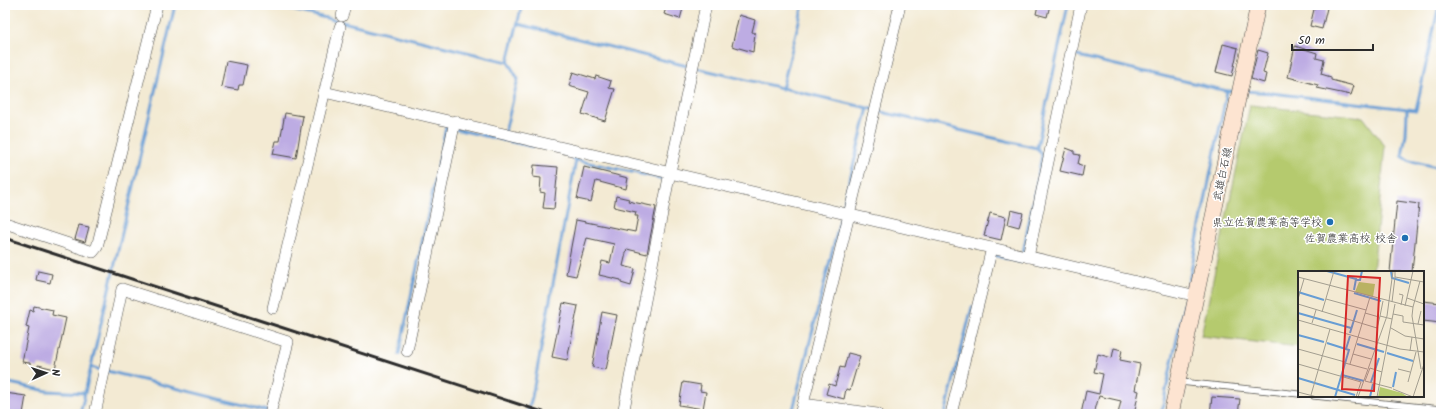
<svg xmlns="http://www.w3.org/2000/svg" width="1446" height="419" viewBox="0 0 1446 419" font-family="Kalam,'Klee One',sans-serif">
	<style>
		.green { fill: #b5ca6e; stroke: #707a4c }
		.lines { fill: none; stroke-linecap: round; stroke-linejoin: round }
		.stream { stroke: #679dd4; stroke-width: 3 }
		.building { fill: #bdace3 }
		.lane-casing { stroke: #494844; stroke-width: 7 }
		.street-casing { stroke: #494844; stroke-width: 12 }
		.secondary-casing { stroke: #494844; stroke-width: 16 }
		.lane { stroke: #fff; stroke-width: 5.5 }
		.street { stroke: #fff; stroke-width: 11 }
		.secondary { stroke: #fde4d1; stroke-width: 15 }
		.rail { stroke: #2b2b2b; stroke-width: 3 }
		.poi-dot { fill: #1f6fb2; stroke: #fff; stroke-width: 1.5 }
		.labels { text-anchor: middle; stroke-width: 3; stroke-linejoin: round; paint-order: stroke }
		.street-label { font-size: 11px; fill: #2b2b2b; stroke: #fff }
		.poi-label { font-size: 11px; fill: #2b2b2b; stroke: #fff; text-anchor: end }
		.inset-river { fill: none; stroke: #679dd4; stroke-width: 2 }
		.inset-road { fill: none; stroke: #a39e90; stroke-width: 1 }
		.view { fill: #d62828; fill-opacity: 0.15; stroke: #d62828; stroke-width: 2 }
		.inset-edge { fill: none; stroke: #2b2b2b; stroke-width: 2 }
	</style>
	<rect width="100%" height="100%" fill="#fff"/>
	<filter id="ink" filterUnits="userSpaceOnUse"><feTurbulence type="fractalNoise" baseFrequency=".025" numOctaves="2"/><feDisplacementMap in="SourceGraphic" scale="8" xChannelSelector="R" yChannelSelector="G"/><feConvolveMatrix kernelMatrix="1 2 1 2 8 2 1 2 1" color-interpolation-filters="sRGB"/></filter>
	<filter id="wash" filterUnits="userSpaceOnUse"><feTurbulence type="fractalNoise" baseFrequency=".012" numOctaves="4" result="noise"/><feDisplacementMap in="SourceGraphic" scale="16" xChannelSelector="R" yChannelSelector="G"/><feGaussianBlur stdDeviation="0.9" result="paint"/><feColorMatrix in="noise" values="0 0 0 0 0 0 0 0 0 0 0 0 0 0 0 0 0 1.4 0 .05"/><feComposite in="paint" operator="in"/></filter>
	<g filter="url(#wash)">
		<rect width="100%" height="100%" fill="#f3ead3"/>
		<polygon class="green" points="1250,105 1363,117 1385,146 1373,272 1299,272 1299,347 1201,336"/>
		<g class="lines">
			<g class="stream">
				<polyline points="272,5 508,62 522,5"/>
				<polyline points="518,24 683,65 872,109"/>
				<polyline points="1073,55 1227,91"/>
				<polyline points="782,89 803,5"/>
				<polyline points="1245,91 1271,93 1416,110 1439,5"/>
				<polyline points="877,111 1037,148 1068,5"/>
				<polyline points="1407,111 1406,134 1402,156 1410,161 1441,168"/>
				<polyline points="505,132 518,79 508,62"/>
				<polyline points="503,138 503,140 534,147"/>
				<polyline points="565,154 576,160"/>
				<polyline points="842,210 868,108"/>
				<polyline points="1023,253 1042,155 1037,148"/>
				<polyline points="993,255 1021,262 1021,258"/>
				<polyline points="1187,291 1227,91 1235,91"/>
				<polyline points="399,354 446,127 503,140"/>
				<polyline points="91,367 101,370"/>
				<polyline points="107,371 280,414"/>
				<polyline points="5,382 47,391 85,393"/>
				<polyline points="80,414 175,5"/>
				<polyline points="527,414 532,397 576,160 664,179"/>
				<polyline points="792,414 841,216"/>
				<polyline points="945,414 972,307"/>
				<polyline points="1161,414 1186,296"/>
			</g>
		</g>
		<g id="blocks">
			<g class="building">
				<polygon points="667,5 684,5 680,19 664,14"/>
				<polygon points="1038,5 1050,5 1047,17 1036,14"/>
				<polygon points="1315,5 1327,8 1322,29 1310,26"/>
				<polygon points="739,15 755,20 752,32 755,33 753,52 732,46"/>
				<polygon points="1223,44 1238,48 1232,76 1216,72"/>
				<polygon points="1295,46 1317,53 1316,58 1324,60 1321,74 1331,77 1331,80 1354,86 1351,95 1317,88 1318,85 1288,77"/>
				<polygon points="1258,50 1268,53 1263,73 1266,74 1264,83 1251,79"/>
				<polygon points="226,61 247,65 243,85 239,85 238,90 221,87"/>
				<polygon points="573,72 595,79 596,76 611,81 609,88 615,89 605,121 582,114 589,92 569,86"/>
				<polygon points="285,113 303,116 296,158 273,154 276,141 280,141"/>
				<polygon points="1066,148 1074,151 1074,154 1080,155 1078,164 1084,166 1082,176 1060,171"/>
				<polygon points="534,165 558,167 554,209 543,208 545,193 540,192 541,178 533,177"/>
				<polygon points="584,167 628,178 626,189 596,181 591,202 577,199"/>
				<polygon points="616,196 629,199 628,201 656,207 647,254 627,249 623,266 635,269 631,286 621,283 621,280 599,275 602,261 610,263 614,244 587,238 576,276 566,274 576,220 635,232 638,216 635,216 636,212 614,207"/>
				<polygon points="1397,201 1419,204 1412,272 1390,272"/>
				<polygon points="1011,210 1023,213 1019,227 1008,224"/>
				<polygon points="990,213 1006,217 1001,240 984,236"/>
				<polygon points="79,225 89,227 85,242 75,239"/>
				<polygon points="38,271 52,274 50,283 36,280"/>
				<polygon points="1423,301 1441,303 1441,323 1423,321"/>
				<polygon points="563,303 578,306 567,360 552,357"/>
				<polygon points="34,306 53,310 52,315 66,318 55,369 38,365 38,368 30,366 30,363 22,362 29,328 26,327 30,310 33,311"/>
				<polygon points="602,312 617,315 606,370 592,367"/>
				<polygon points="1114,348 1122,350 1120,360 1140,364 1135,390 1139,391 1134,414 1118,414 1121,401 1099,396 1094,414 1081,414 1086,391 1099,394 1103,374 1094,372 1098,354 1112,358"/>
				<polygon points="848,353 860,356 850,390 846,389 844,399 826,394 829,384 835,386 840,367 844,368"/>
				<polygon points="683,382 701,385 700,391 706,392 703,409 679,405"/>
				<polygon points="5,393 26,396 23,414 5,414"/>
				<polygon points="1212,397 1240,399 1238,414 1210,414"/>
			</g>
		</g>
	</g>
	<g filter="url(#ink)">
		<use href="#blocks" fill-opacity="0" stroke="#494844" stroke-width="1"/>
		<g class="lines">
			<g class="lane-casing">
				<g id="lane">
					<polyline points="1180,382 1299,394"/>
					<polyline points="1314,396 1441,409"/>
				</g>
			</g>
			<g class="street-casing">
				<g id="street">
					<polyline points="342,16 345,5"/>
					<polyline points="324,92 1197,296"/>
					<polyline points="5,223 93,252 97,247 157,5"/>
					<polyline points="1028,257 1081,5"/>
					<polyline points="273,308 340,27"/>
					<polyline points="407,351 455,121"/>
					<polyline points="95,414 122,289 288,342 270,414"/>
					<polyline points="623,414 670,172 706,5"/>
					<polyline points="800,414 803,404"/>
					<polyline points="877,414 803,404 900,5"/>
					<polyline points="951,414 992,248"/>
				</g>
			</g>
			<g class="secondary-casing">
				<polyline id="secondary" points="1171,414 1258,5"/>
			</g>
			<use href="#lane" class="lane"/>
			<use href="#street" class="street"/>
			<use href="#secondary" class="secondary"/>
			<polyline class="rail" points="5,238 549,414"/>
		</g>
	</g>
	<g class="poi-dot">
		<circle cx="1330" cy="222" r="4"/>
		<circle cx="1405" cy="238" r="4"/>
	</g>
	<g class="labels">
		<g class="street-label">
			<text transform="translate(1222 174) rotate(-78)" y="4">武雄白石線</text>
		</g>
		<g class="poi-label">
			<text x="1322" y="226">県立佐賀農業高等学校</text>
			<text x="1397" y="242">佐賀農業高校 校舎</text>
		</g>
	</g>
	<g transform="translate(1298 271)">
		<rect width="126" height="126" fill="#f3ead3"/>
		<path d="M61 11 77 13 75 26 57 21ZM82 116 104 122 110 126H80Z" fill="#b5ca6e"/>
		<path class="inset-river" d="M29 0 58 8 56 19M93 0 94 7 111 12M58 9H62L64 0M0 21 26 29M56 22 83 30M0 42 53 57M52 62 59 39M0 64 26 71M29 72 51 79 37 126M59 73 86 81M48 78 52 65M89 82 115 90M44 104 66 110M0 107 57 124M73 111 81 87M95 116 98 101M72 126 75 113"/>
		<path class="inset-road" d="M97 0V6L126 11M0 6 115 36 122 10M101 23 105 24 103 34M109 27 126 33M0 28 6 8M28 28 68 39M85 30 82 45 94 48M94 31 97 6M0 33 79 57 82 45M107 35 115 0M115 36 114 45 123 98M24 41 36 0M67 42 81 46M95 43 105 45V51L126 54M0 49 102 78 126 81M14 52 18 39M120 53 123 40M93 57 107 65 126 68M0 78 47 91M112 80 114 66M55 83 73 88M47 92 69 98M0 93 63 111 58 126M52 93 72 26M100 98 112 101M84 101 72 97 67 110 94 117M110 111 118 81M95 118 115 126M0 121 19 126M13 124 32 58M60 126 89 45 95 0M79 126 97 33M115 126 126 93"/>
		<path class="view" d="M50 5 82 7 76 120 44 118Z"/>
		<rect width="126" height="126" class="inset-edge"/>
	</g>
	<rect width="1446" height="419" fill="none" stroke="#fff" stroke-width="20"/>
	<g transform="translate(46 373) rotate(87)" stroke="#ffffff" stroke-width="3" paint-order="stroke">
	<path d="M0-3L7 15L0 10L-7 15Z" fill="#2b2b2b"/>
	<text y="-6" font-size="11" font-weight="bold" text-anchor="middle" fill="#2b2b2b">N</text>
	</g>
	<path d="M1292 44v6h81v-6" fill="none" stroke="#2b2b2b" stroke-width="2"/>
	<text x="1298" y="44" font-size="12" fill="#2b2b2b" stroke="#ffffff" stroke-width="3" paint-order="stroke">50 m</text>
</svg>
